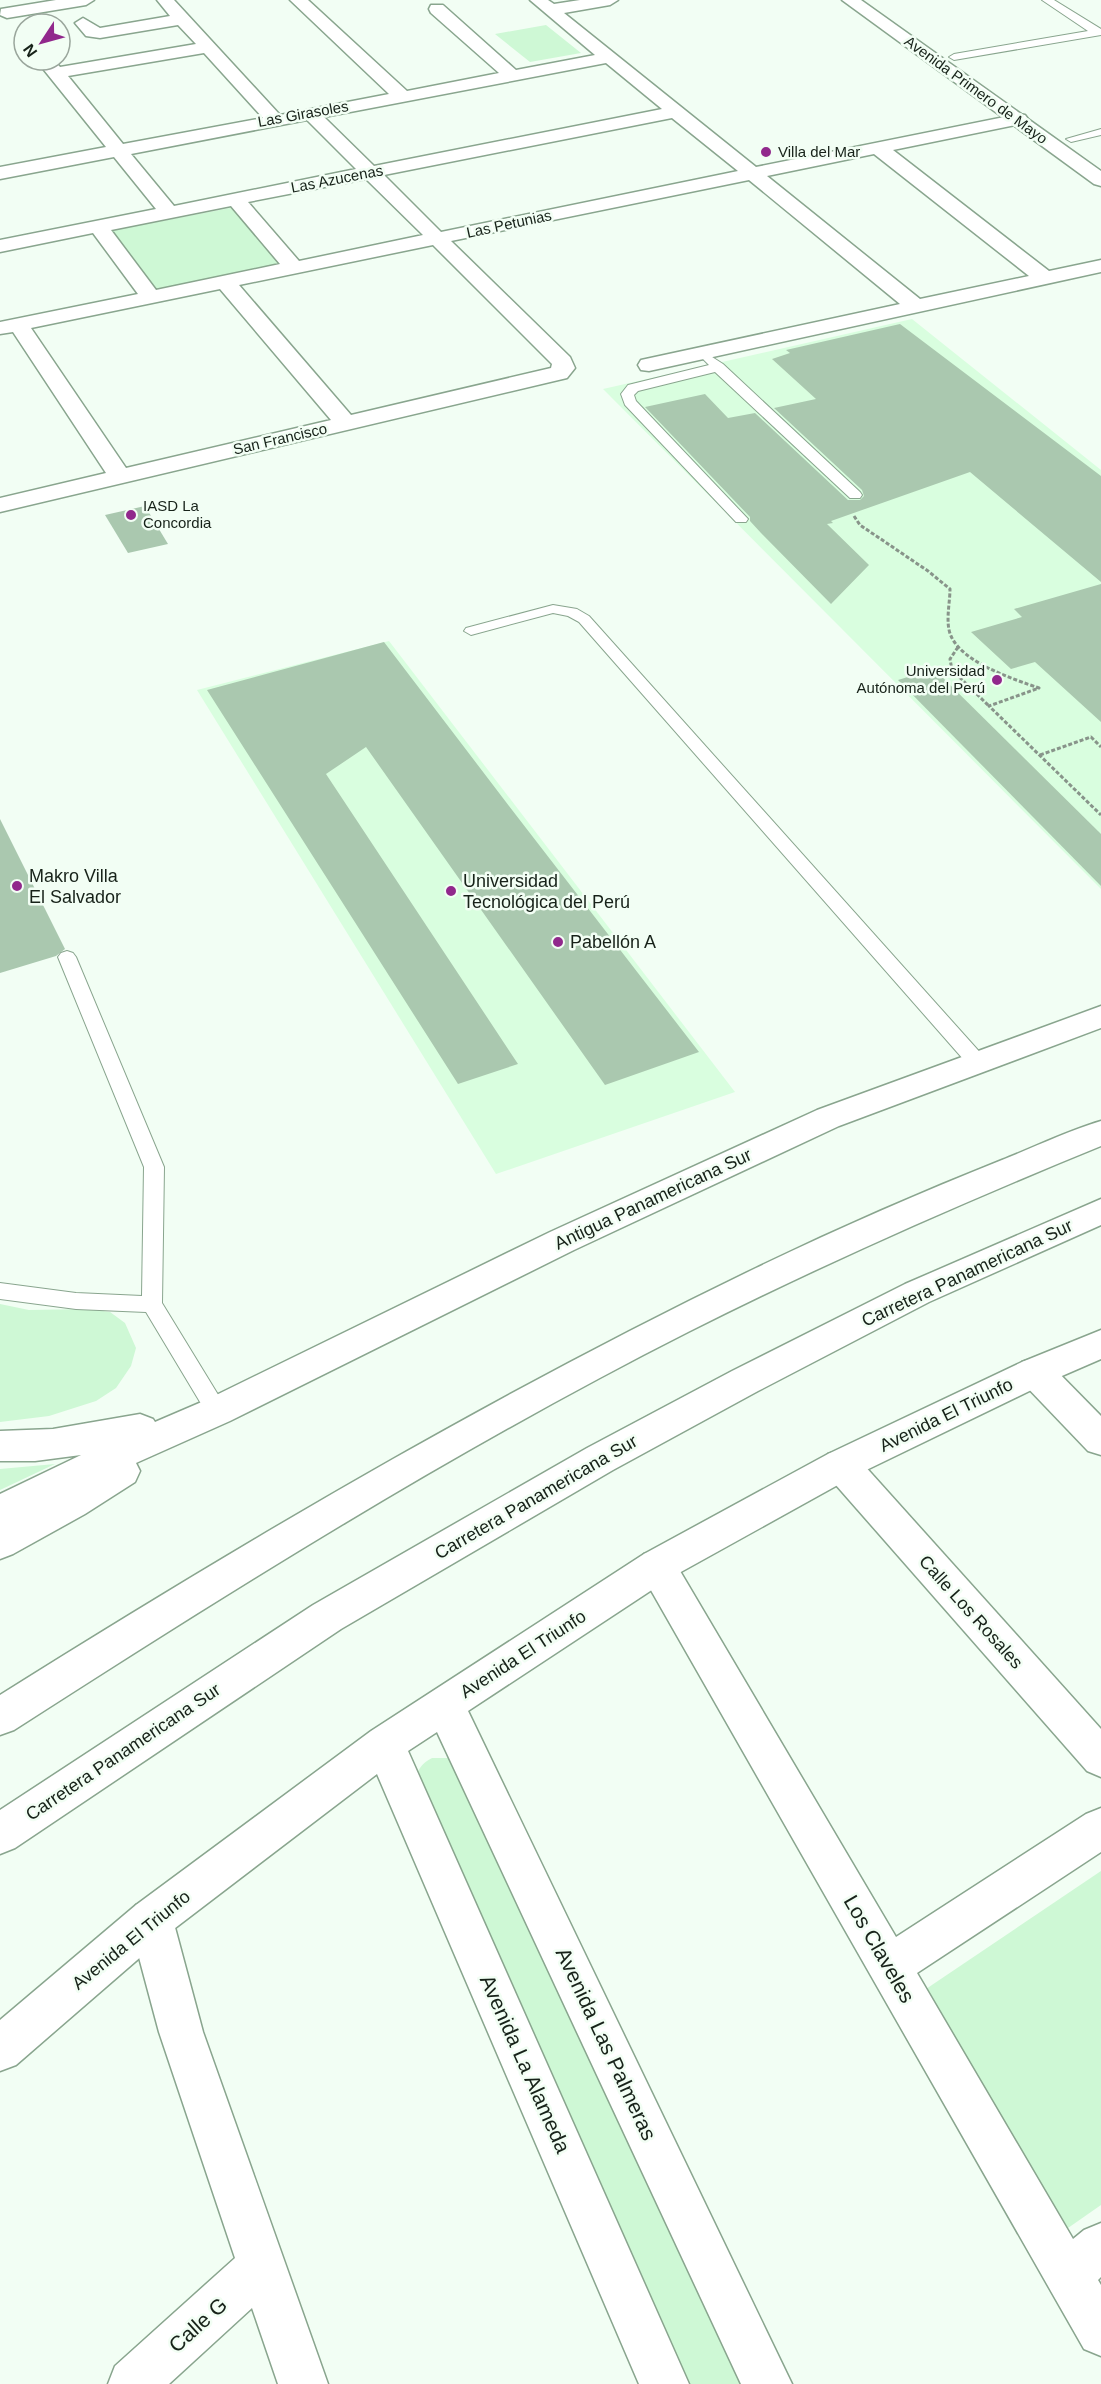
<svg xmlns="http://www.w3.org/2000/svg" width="1101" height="2384" viewBox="0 0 1101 2384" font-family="Helvetica,sans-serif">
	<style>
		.built { fill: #d9fedf }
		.green { fill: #cef8d5 }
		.building { fill: #aac8af }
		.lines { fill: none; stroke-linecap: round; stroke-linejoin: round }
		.lane-casing { stroke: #89a58e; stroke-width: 2 }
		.street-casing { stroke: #89a58e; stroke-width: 3 }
		.secondary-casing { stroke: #89a58e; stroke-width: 3 }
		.highway-casing { stroke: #89a58e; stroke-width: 3 }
		.path { stroke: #88948a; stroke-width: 3; stroke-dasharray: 4 2; stroke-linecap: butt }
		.lane { fill: #fff; fill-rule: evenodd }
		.street { fill: #fff; fill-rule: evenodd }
		.secondary { fill: #fff; fill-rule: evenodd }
		.highway { fill: #fff; fill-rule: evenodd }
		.poi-dot { fill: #91288c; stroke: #f2fef4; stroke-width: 2 }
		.labels { text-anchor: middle; stroke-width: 5; stroke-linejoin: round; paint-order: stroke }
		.far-street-label { font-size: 15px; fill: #172219; stroke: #f2fef4 }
		.far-poi-label { font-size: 15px; fill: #172219; stroke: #f2fef4; text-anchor: start }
		.poi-label { font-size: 18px; fill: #172219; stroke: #f2fef4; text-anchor: start }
		.street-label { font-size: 18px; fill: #172219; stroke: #f2fef4 }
		.near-street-label { font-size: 21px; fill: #172219; stroke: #f2fef4 }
	</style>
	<rect width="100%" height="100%" fill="#f2fef4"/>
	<g class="built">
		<polygon points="912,319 1101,470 1101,889 603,389"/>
		<polygon points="389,641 735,1092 496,1174 197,690"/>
	</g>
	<g class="green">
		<polygon points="546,25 581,53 530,62 495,34"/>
		<polygon points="235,207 284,265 154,291 110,231"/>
		<polygon points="0,1304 29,1310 88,1309 110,1312 125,1323 136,1348 131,1366 116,1388 96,1401 49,1416 0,1422"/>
		<polygon points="55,1464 0,1490 0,1469"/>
		<path d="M432 1758H452L750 2384H688L415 1780C418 1769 422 1763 432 1758Z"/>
		<polygon points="1101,1871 1101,2205 1068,2228 923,1991"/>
	</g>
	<g class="building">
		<polygon points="900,324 1101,476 1101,582 970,472 831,521 833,523 827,524 869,565 831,604 761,533 750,521 750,517 645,407 705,394 728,418 755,413 848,500 860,500 864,496 862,490 774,408 816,399 772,359 790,353 786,350"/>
		<polygon points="145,506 168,544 128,553 105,515"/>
		<polygon points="1101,584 1101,722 1035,662 1011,669 971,632 1022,617 1014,609"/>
		<polygon points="384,642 509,806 699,1052 605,1085 366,747 326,774 518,1064 458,1084 207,690"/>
		<polygon points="934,669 1101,834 1101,886 898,680"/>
		<polygon points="0,819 65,949 56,956 0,973"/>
	</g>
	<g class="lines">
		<g class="lane-casing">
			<g id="lane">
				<polygon points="1042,0 1054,0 1101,29 1101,35 954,60 949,57 954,54 1088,31"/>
				<polygon points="1101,129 1101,135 1071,142 1066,139"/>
				<polygon points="709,355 723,364 860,492 862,495 860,498 850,498 715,372 638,391 634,395 636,401 748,519 746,522 736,522 625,405 621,394 628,385 709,365 703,359"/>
				<polygon points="553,605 577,609 589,616 985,1058 987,1063 985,1068 978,1069 971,1068 579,622 568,616 553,613 471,635 464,631 466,628"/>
				<polygon points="67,951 73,953 76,957 164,1167 162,1303 228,1411 225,1417 217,1420 209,1417 146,1312 76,1309 0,1299 0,1283 76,1293 142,1296 144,1167 58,957 61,953"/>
			</g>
		</g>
		<g class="street-casing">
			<g id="street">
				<polygon points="56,0 94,0 86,5 7,18 0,15 1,9"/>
				<path d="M157 0H174L280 115 389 94 290 0H308L407 91 499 73 431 13 429 9 431 5H443L516 70 595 55 530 0H548L554 4 580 0H618L610 5 564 13 756 167 1019 114 1025 115 1028 119 1025 123 893 150 1049 271 1101 260V272L649 371 641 370 638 365 641 360 900 304 749 180 451 241 570 357 575 368 567 378 0 512V498L106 473 13 332 0 334V322L138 294 93 233 0 252V240L156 209 114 157 0 179V167L106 147 36 60H54L60 67 196 44 178 25 100 38 86 36 75 23 83 18 100 28 170 16ZM204 53 263 118 123 144 68 76ZM606 63 662 109 374 166 324 117ZM672 118 738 171 441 232 384 175ZM307 120 356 169 174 206 131 154ZM874 154 1029 276 920 299 767 176ZM366 179 423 235 299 261 248 202ZM231 206 280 264 156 290 111 230ZM433 245 552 364 551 368 351 415 239 285ZM220 289 331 420 126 468 31 328Z"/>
				<polygon points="1035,1358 1048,1362 1101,1416 1101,1455 1088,1451 1022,1382 1017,1372 1022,1362"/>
				<polygon points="841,1450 854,1454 1101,1729 1101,1777 1087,1771 828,1476 823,1465 828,1454"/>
				<polygon points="657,1550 670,1554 896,1937 1086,1814 1101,1808 1101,1852 917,1973 1073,2239 1084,2230 1101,2223 1101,2277 1098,2280 1101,2285 1101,2356 1084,2349 644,1578 638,1566 644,1554"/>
				<polygon points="151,1899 166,1905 173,1920 203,2032 328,2384 278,2384 252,2308 169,2384 108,2384 115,2366 235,2258 159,2032 129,1920 136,1905"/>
			</g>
		</g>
		<g class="secondary-casing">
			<g id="secondary">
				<polygon points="842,0 861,0 1101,171 1101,186 1094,184"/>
				<polygon points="1101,1006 1101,1028 839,1126 574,1250 230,1421 136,1463 140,1471 135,1482 85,1514 13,1554 0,1559 0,1494 81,1455 35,1461 0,1461 0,1431 53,1429 140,1414 153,1419 155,1422 204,1401 550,1232 817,1110"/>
				<polygon points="1101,1330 1101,1359 1048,1382 854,1476 670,1578 468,1711 792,2384 741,2384 437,1732 408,1751 689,2384 639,2384 377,1774 166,1935 16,2065 0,2071 0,2020 136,1905 371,1731 644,1554 828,1454 1022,1362"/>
			</g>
		</g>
		<g class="highway-casing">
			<g id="highway">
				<path d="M1101 1121V1146C961 1203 823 1264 688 1332 455 1450 233 1589 14 1730L0 1735V1695C245 1541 495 1394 756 1268 837 1229 919 1193 1002 1160 1035 1147 1067 1131 1101 1121Z"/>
				<polygon points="1101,1199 1101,1225 929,1302 758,1391 613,1470 341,1629 15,1848 0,1854 0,1810 313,1605 587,1448 732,1371 905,1284"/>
			</g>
		</g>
		<g class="path">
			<path d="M854 516 860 525 928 571 950 589C950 603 945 623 951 636 963 663 1013 679 1039 688L989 706 1101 815"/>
			<polyline points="958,647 950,659 952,670 989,706"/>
			<polyline points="1040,755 1091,737 1101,747"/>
		</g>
		<use href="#lane" class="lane"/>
		<use href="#street" class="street"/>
		<use href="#secondary" class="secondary"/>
		<use href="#highway" class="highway"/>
	</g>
	<g class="poi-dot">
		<circle cx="766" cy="152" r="6"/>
		<circle cx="131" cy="515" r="6"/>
		<circle cx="997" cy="680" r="6"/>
		<circle cx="17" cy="886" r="6"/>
		<circle cx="451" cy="891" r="6"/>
		<circle cx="558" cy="942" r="6"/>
	</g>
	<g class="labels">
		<g class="far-street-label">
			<text transform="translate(976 90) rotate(36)" y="5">Avenida Primero de Mayo</text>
			<text transform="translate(303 114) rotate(-10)" y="5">Las Girasoles</text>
			<text transform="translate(337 179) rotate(-11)" y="5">Las Azucenas</text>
			<text transform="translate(509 224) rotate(-12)" y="5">Las Petunias</text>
			<text transform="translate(280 439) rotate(-13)" y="5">San Francisco</text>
		</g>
		<g class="far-poi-label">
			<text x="778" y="157">Villa del Mar</text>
			<text x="143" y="511">IASD La<tspan x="143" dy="17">Concordia</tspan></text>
			<text x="985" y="676" text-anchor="end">Universidad<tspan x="985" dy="17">Autónoma del Perú</tspan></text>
		</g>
		<g class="poi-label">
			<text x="29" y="882">Makro Villa<tspan x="29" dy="21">El Salvador</tspan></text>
			<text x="463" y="887">Universidad<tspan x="463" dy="21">Tecnológica del Perú</tspan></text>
			<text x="570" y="948">Pabellón A</text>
		</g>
		<g class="street-label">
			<text transform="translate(653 1199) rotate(-25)" y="6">Antigua Panamericana Sur</text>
			<text transform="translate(967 1273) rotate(-25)" y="6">Carretera Panamericana Sur</text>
			<text transform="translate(946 1415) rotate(-26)" y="6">Avenida El Triunfo</text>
			<text transform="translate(536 1497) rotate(-30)" y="6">Carretera Panamericana Sur</text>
			<text transform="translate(971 1612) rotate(48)" y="6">Calle Los Rosales</text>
			<text transform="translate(523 1654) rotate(-33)" y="6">Avenida El Triunfo</text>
			<text transform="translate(123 1752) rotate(-34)" y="6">Carretera Panamericana Sur</text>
			<text transform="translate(131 1940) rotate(-39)" y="6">Avenida El Triunfo</text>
		</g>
		<g class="near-street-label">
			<text transform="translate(879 1949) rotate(60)" y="7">Los Claveles</text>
			<text transform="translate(606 2044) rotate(65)" y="7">Avenida Las Palmeras</text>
			<text transform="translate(525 2064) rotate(66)" y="7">Avenida La Alameda</text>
			<text transform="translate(198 2325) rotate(-42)" y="7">Calle G</text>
		</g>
	</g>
	<g transform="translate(42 42) rotate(234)"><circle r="28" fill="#f2fef4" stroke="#9aa69c" stroke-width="1.5"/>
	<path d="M0-4.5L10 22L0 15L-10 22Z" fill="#91288c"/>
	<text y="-9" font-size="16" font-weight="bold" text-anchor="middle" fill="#172219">N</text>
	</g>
</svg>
